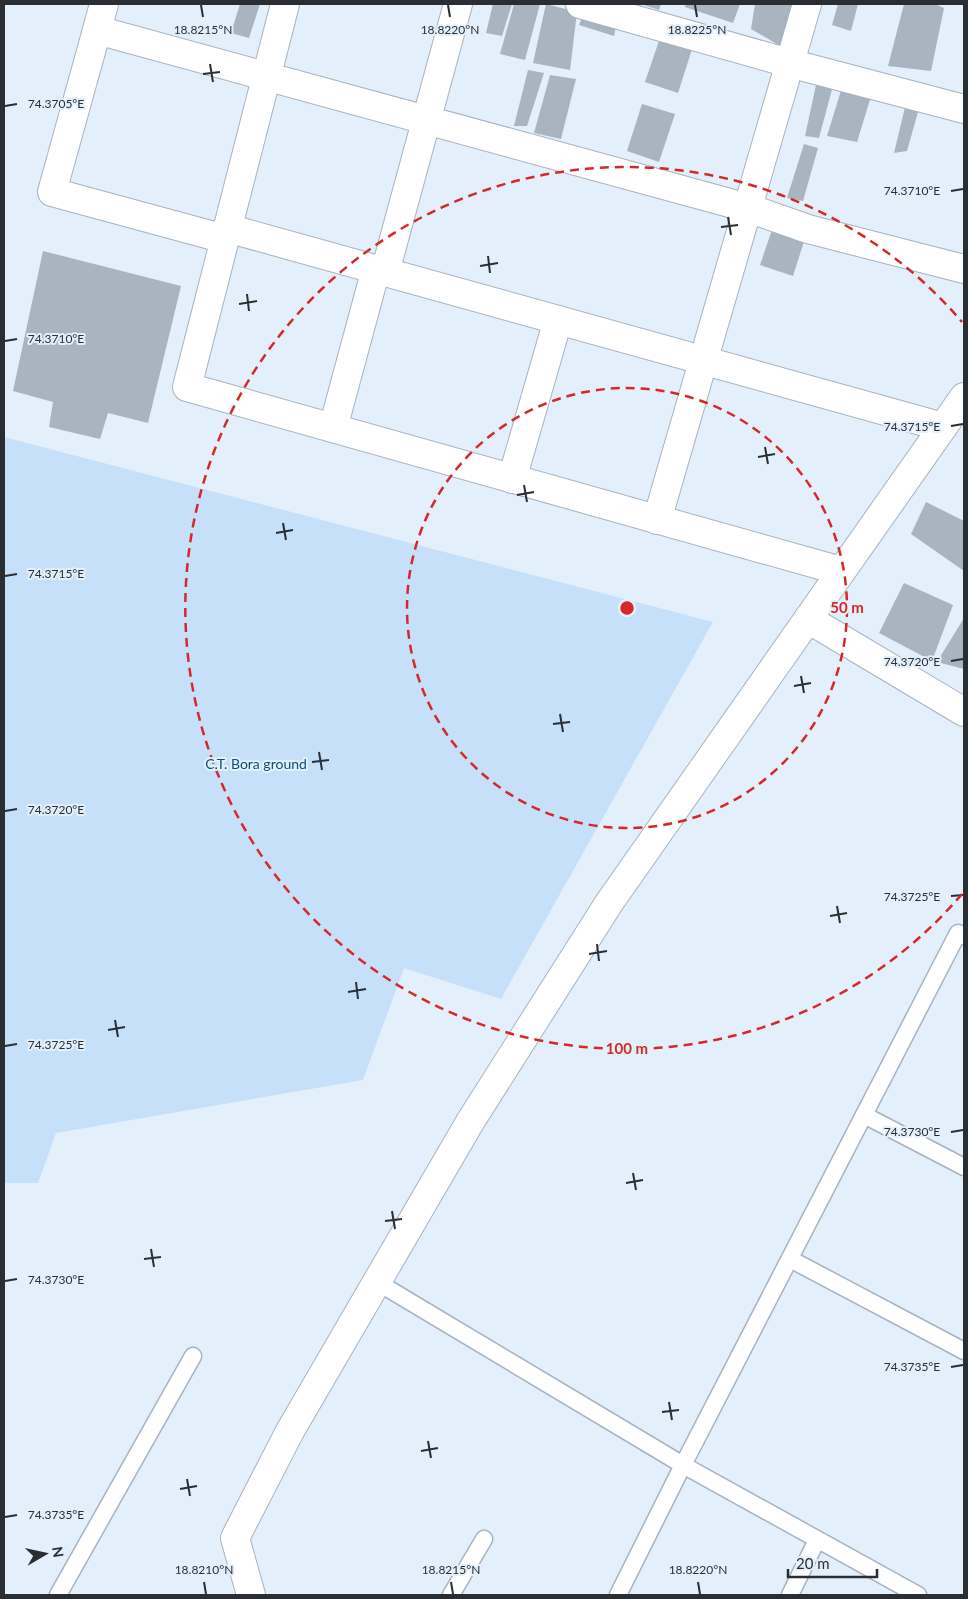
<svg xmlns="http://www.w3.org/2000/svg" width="968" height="1599" viewBox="0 0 968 1599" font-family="Lato,sans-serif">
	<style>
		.green { fill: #c6e0f9 }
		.building { fill: #a8b4c0 }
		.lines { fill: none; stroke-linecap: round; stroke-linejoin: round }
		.service-casing { stroke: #a7b3be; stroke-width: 19 }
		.minor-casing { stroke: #a7b3be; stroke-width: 30 }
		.tertiary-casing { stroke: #a7b3be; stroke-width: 30 }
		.service { stroke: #fff; stroke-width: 16 }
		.minor { stroke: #fff; stroke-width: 28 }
		.tertiary { stroke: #fff; stroke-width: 28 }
		.ticks { fill: none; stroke: #2a2e33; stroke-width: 2 }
		.ring { fill: none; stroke: #d62828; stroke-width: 2.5; stroke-dasharray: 9 6 }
		.labels { text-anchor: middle; stroke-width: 4; stroke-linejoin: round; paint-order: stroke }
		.park-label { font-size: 14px; fill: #0a4e7e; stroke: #e3f0fb }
		.ticks-label { font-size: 12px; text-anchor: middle; fill: #2a2e33; stroke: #e3f0fb; stroke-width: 4; stroke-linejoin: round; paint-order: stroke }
		.centre { fill: #d62828; stroke: #e3f0fb; stroke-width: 2.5 }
		.ring-label { font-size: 15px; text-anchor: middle; font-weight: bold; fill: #d62828; stroke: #e3f0fb; stroke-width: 4; stroke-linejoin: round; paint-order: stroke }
	</style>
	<rect width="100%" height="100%" fill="#e3f0fb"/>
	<polygon class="green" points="4,437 713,622 501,999 404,968 363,1080 56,1133 38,1183 4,1183"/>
	<g class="building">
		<polygon points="240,4 260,4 249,38 231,33"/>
		<polygon points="493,4 512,4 502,36 486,33"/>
		<polygon points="514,4 540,4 525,60 500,54"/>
		<polygon points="546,4 577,12 570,70 533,63"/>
		<polygon points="641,4 661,4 659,10"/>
		<polygon points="686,4 740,4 733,23 685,7"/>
		<polygon points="755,4 801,4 796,55 751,29"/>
		<polygon points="838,4 858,4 851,31 832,25"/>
		<polygon points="904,4 935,4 944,8 931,71 888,66"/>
		<polygon points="586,9 618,17 614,36 579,25"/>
		<polygon points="661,35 693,46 678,93 645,82"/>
		<polygon points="528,70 544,73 527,126 514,126"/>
		<polygon points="550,75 576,79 561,139 534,133"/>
		<polygon points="818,76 834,82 819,138 805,136"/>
		<polygon points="843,84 873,90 857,142 827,136"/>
		<polygon points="907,99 920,105 907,151 894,153"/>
		<polygon points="642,104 675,114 659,162 627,151"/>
		<polygon points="804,144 818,148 803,201 787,198"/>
		<polygon points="776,218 808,229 793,276 760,265"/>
		<polygon points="43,251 181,286 148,423 108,413 100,439 49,427 53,402 13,391"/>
		<polygon points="926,502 964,521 964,571 911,534"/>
		<polygon points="904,583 953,605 932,661 879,633"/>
		<polygon points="964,618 964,669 937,662"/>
	</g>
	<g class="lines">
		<g class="service-casing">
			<g id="service">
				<polyline points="864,1115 964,1167"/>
				<polyline points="790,1259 964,1351"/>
				<polyline points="377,1282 683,1465 618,1595"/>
				<polyline points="58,1595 193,1356"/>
				<polyline points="451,1595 484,1539"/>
				<polyline points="790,1595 817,1540"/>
				<polyline points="918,1595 683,1465 958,933 964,936"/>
			</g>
		</g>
		<g class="minor-casing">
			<g id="minor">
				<polyline points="104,4 97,30 748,208 808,229 964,269"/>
				<polyline points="285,4 187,387 841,571"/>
				<polyline points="580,4 789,63 964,109"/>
				<polyline points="97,30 52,192 225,239"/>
				<polyline points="227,228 943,427"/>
				<polyline points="385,272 458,4"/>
				<polyline points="333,428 376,269"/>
				<polyline points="512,479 558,320"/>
				<polyline points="657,520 807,4"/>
			</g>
		</g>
		<g class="tertiary-casing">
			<g id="tertiary">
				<polyline points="964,397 808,619 964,712"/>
				<polyline points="251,1595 235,1538 290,1431 470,1122 609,903 808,619"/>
			</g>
		</g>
		<use href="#service" class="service"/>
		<use href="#minor" class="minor"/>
		<use href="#tertiary" class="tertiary"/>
	</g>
	<path class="ticks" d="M201 5 203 17M448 5 450 17M695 5 697 17M210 64 213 82M203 74 220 72M5 106 17 104M951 191 963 189M728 217 731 235M721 227 738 225M488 256 490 273M480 266 498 263M247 294 249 311M239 304 257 301M5 341 17 339M951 426 963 424M765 447 768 464M758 457 775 454M524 485 527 502M517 495 534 492M283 523 286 540M276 533 293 530M5 576 17 574M951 661 963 659M801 676 804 693M794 686 811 683M560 714 563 732M553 724 570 722M319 752 322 770M312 762 329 760M5 811 17 809M951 896 963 895M837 906 840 923M830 916 847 913M597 944 599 961M589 954 607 951M356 982 358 999M348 992 366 989M115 1020 118 1037M108 1030 125 1027M5 1046 17 1044M951 1132 963 1130M633 1173 636 1190M626 1183 643 1180M392 1211 395 1229M385 1221 402 1219M151 1249 154 1267M144 1259 161 1257M5 1281 17 1279M951 1367 963 1365M669 1402 672 1420M662 1412 679 1410M428 1441 431 1458M421 1451 438 1448M187 1479 190 1496M180 1489 197 1486M5 1517 17 1515M204 1582 206 1594M451 1582 453 1594M698 1582 700 1594"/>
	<g class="ring">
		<circle cx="627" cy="608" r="220"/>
		<path d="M962 894A441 441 0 1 1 962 322"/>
	</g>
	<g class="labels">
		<g class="park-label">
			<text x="256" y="769">C.T. Bora ground</text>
		</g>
	</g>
	<g class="ticks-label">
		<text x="203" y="34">18.8215°N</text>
		<text x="450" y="34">18.8220°N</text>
		<text x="697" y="34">18.8225°N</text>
		<text x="56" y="108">74.3705°E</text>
		<text x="912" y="195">74.3710°E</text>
		<text x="56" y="343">74.3710°E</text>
		<text x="912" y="431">74.3715°E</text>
		<text x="56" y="578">74.3715°E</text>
		<text x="912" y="666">74.3720°E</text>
		<text x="56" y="814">74.3720°E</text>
		<text x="912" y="901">74.3725°E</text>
		<text x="56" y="1049">74.3725°E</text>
		<text x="912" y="1136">74.3730°E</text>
		<text x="56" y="1284">74.3730°E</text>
		<text x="912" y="1371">74.3735°E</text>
		<text x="56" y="1519">74.3735°E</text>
		<text x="204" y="1574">18.8210°N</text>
		<text x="451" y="1574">18.8215°N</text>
		<text x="698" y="1574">18.8220°N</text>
	</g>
	<circle cx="627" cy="608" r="8" class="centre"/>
	<g class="ring-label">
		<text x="847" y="613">50 m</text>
		<text x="627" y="1054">100 m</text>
	</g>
	<rect width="968" height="1599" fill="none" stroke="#2a2e33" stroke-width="10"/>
	<g transform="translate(45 1554) rotate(81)" stroke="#e3f0fb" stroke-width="4" paint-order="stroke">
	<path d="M0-4L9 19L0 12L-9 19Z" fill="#2a2e33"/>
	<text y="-8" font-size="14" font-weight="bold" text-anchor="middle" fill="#2a2e33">N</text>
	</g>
	<path d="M788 1569v8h89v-8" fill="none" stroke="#2a2e33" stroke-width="2.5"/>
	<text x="796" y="1569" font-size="15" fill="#2a2e33" stroke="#e3f0fb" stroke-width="4" paint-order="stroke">20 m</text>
</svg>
